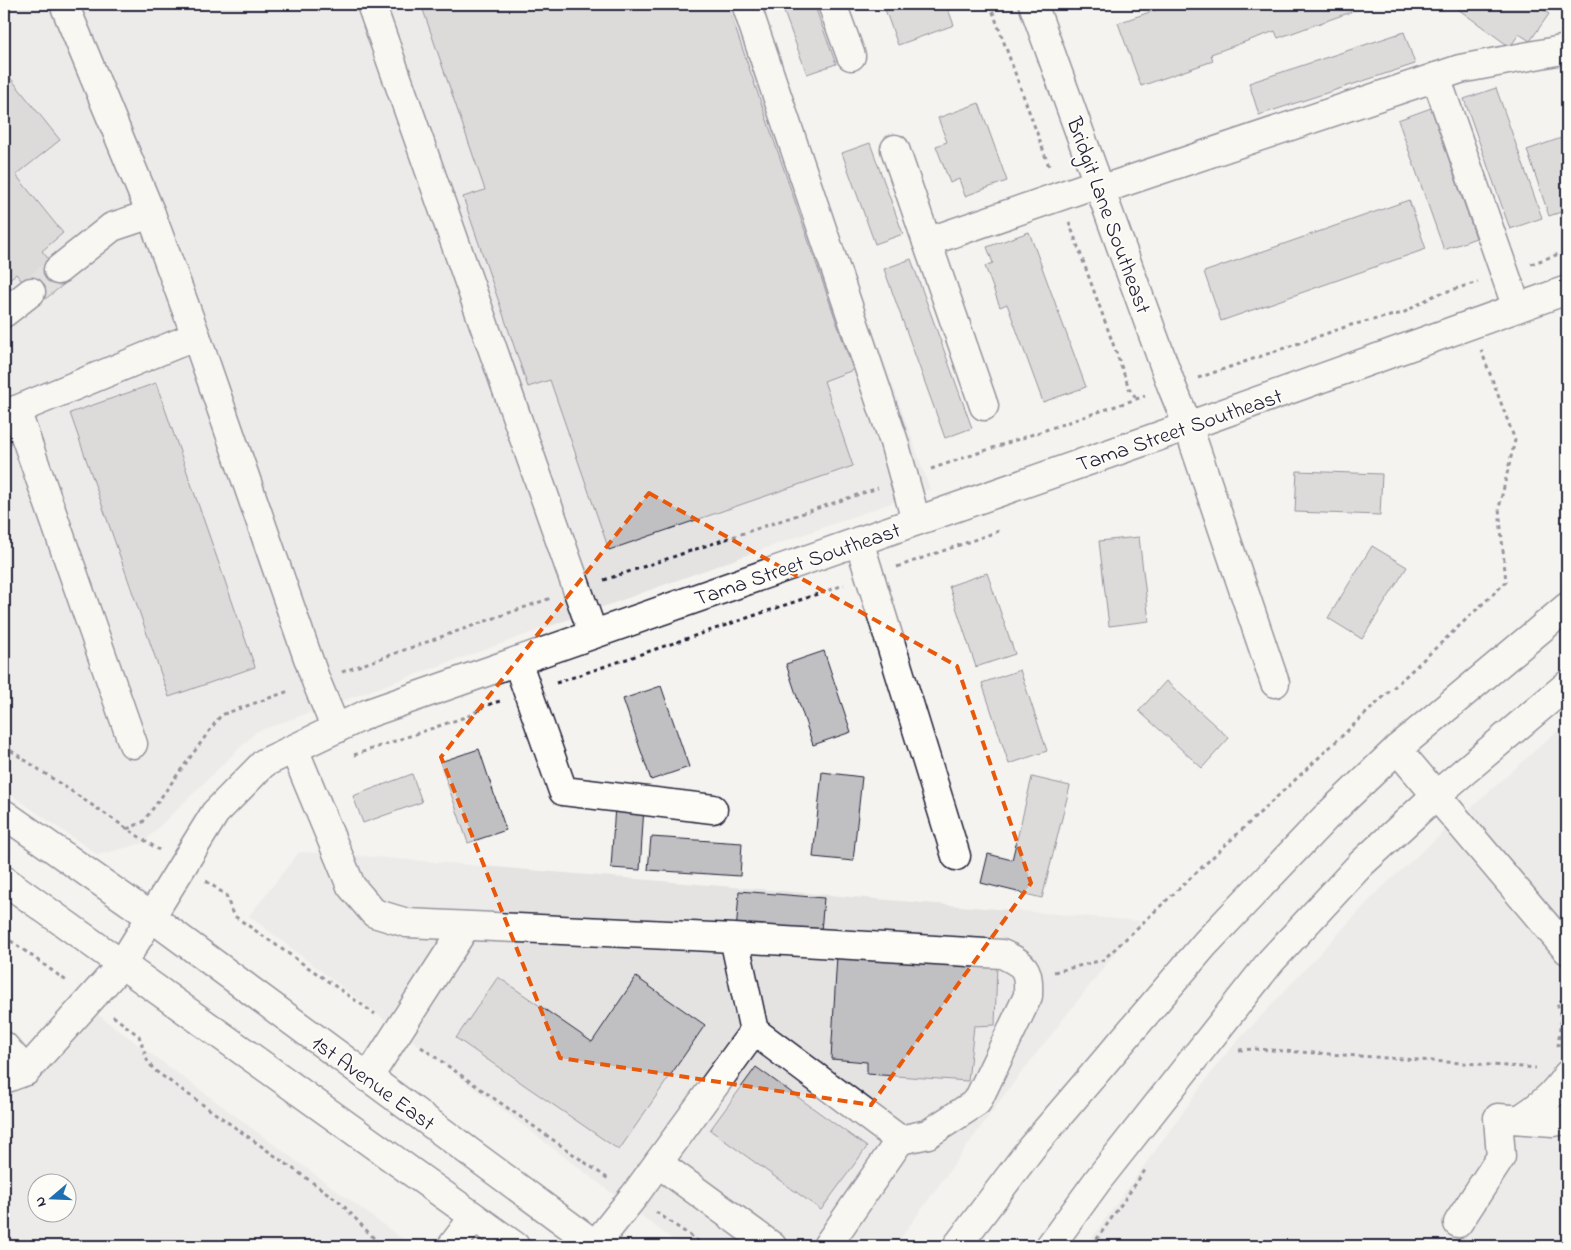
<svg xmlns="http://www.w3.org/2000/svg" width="1571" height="1250" viewBox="0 0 1571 1250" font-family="'Indie Flower',sans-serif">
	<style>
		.built { fill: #e4e3e2; fill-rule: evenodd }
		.building { fill: #c0bfc2; stroke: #22223b }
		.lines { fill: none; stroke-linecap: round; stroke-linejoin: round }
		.minor-tunnel { stroke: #cac9cb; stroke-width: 28; stroke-dasharray: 28 14; stroke-linecap: butt }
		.minor-casing { stroke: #22223b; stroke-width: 31 }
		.major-casing { stroke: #22223b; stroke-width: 31 }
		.highway-casing { stroke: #22223b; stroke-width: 31 }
		.path { stroke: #22223b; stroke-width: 3; stroke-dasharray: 4 4; stroke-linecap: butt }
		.minor { stroke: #fdfcf7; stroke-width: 28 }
		.major { stroke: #fdfcf7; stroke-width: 28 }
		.highway { stroke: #fdfcf7; stroke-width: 28 }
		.marked { fill: none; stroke: #e8590c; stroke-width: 4; stroke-dasharray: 10 6; stroke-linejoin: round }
		.labels { text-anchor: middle; stroke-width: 4; stroke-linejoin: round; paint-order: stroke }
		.street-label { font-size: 22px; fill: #22223b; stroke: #fdfcf7 }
	</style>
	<rect width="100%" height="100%" fill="#f4f3ef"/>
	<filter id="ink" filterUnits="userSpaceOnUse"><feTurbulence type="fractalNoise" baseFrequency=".02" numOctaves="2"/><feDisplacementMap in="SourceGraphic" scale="10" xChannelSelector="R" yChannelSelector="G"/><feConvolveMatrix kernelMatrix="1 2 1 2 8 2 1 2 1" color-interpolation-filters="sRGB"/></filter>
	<g filter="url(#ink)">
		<g class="built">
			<polygon points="4,4 756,4 930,489 256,732 143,843 98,855 4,790"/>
			<polygon points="1567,722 1567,1246 1086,1246 1222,1058 1379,890"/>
			<polygon points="299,852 363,856 1140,921 1004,1095 895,1246 681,1246 249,916"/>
			<path d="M74 997 412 1246H4V1062L24 1055ZM38 1182H68V1212H38Z"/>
		</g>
		<g class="building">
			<polygon points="421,4 727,4 853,370 824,381 853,466 609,550 550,380 528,387 463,197 485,190"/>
			<polygon points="781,4 814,4 836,64 807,74"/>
			<polygon points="883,4 946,4 954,25 898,45"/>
			<polygon points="1173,4 1348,4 1351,12 1278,38 1275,31 1211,54 1213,61 1141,86 1118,23"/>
			<polygon points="1451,4 1541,4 1539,6 1549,14 1530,41 1519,34 1510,47"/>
			<polygon points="1404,32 1415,64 1259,115 1249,83"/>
			<polygon points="4,70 60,140 16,175 63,233 42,251 67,282 40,303 16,274 4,283"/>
			<polygon points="1496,88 1542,218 1510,229 1464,99"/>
			<polygon points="979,103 1007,181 965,196 959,179 950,183 936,146 947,142 938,118"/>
			<polygon points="1431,108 1476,238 1444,250 1398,120"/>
			<polygon points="1567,136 1567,210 1549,216 1527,150"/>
			<polygon points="870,143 903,234 875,244 842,153"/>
			<polygon points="1409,200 1426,249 1221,321 1204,272"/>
			<polygon points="1029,232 1086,387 1043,402 1007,304 1000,307 985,266 993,263 987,247"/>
			<polygon points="911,259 972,428 945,438 884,269"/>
			<polygon points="156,383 255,667 169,697 70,413"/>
			<polygon points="1297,471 1382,474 1380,515 1295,512"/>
			<polygon points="1139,537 1149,621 1109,626 1099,541"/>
			<polygon points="1372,546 1407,567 1362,639 1328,618"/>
			<polygon points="987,573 1015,654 976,667 949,586"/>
			<polygon points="824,651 851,732 813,745 786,664"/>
			<polygon points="1020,670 1047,751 1009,764 982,683"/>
			<polygon points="1166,681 1229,738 1202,768 1139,711"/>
			<polygon points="661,686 689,767 651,780 623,699"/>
			<polygon points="479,749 506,830 468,843 440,762"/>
			<polygon points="822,772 862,777 853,861 813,857"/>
			<polygon points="412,774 422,802 363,823 353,796"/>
			<polygon points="1032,777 1070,786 1042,898 981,883 988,854 1012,860"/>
			<polygon points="615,805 644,807 640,870 611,868"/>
			<polygon points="651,837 742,843 740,876 648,870"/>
			<polygon points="739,891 824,898 821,931 736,934"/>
			<polygon points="837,955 997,964 995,1025 974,1026 968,1081 867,1074 867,1062 831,1059"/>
			<polygon points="498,977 592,1042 636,977 705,1025 619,1150 456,1038"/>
			<polygon points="756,1067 867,1147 821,1210 710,1130"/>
		</g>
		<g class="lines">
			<polyline class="minor-tunnel" points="31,292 58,270"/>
			<g class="minor-casing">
				<g id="minor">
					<polyline points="64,4 151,214 196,336 316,681 336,729"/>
					<polyline points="371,4 593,634"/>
					<polyline points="746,4 894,442 916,521"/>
					<polyline points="832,4 851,56"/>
					<polyline points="1033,4 1172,387 1188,426 1275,683"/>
					<polyline points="1436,77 1517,308"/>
					<polyline points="895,149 927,242"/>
					<polyline points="1100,190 1460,69 1567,49"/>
					<polyline points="58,270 112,227 151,214"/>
					<polyline points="4,313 31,292"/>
					<polyline points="984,406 927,242 1098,183"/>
					<polyline points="16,410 133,744"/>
					<polyline points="4,415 196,336"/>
					<polyline points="859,541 956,856"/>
					<polyline points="517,661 563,791 713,809"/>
					<path d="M294 749 351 886 374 913 407 923 734 938 1002 954C1026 965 1029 969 1028 996L977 1102 928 1134 900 1140 754 1031 734 938"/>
					<polyline points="1397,749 1567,950"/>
					<polyline points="4,1046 26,1071"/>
					<polyline points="368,1078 466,926"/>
					<polyline points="4,1079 26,1071 122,964 215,813 264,763 369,713 1188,426 1567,290"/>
					<path d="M1520 1119C1540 1106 1553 1096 1567 1075"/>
					<polyline points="658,1163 772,1246"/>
					<polyline points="1458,1223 1501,1157 1498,1118 1553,1122 1567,1120"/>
					<polyline points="595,1245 634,1196 754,1031"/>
					<polyline points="452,1246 474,1217"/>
					<polyline points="827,1246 900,1140"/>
				</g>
			</g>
			<g class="major-casing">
				<g id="major">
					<polyline points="4,814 151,917 597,1246"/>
					<polyline points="4,880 515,1246"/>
				</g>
			</g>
			<g class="highway-casing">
				<g id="highway">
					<polyline points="957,1246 1032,1147 1205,944 1325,818 1397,749 1567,607"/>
					<polyline points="1050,1246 1098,1180 1271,961 1361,864 1435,796 1567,685"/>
				</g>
			</g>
			<g class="path">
				<polyline points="990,4 1050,169"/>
				<polyline points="1069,222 1129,388 1137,399"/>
				<polyline points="1531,264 1567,251"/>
				<polyline points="1198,378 1351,325 1403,313 1435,295 1478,282"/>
				<polyline points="931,469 1145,396"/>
				<polyline points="897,567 1002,530"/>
				<polyline points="604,580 878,488"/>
				<polyline points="342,672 551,598"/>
				<polyline points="556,683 844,585"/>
				<polyline points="4,746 159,850"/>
				<polyline points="354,755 471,715 484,706 500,701"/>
				<polyline points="127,829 143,822 221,715 289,691"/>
				<polyline points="206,881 226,895 233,915 375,1014"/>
				<polyline points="4,936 68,982"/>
				<polyline points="1054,972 1103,960 1506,582 1499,508 1515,440 1481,350"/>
				<polyline points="113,1016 139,1036 147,1060 154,1070 340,1202 381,1246"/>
				<polyline points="421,1047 610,1180"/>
				<polyline points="1558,1047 1561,1018 1557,1002 1567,999"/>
				<polyline points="1239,1050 1255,1049 1536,1068"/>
				<polyline points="656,1212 705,1246"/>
				<polyline points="1092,1246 1146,1169"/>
			</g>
			<use href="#minor" class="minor"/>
			<use href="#major" class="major"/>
			<use href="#highway" class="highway"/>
		</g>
	</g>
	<path d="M0 0H1571V1250H0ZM649 493 957 666 1031 883 871 1105 560 1058 441 757Z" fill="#f4f3ef" fill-opacity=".55" fill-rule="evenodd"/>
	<path class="marked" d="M649 493 957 666 1031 883 871 1105 560 1058 441 757Z"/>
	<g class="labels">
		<g class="street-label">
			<text transform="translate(1110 215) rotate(70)" y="8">Bridgit Lane Southeast</text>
			<text transform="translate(1179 429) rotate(-19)" y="8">Tama Street Southeast</text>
			<text transform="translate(797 563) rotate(-19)" y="8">Tama Street Southeast</text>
			<text transform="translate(374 1082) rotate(36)" y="8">1st Avenue East</text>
		</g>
	</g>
	<rect width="1571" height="1250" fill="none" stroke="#fdfcf7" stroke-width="20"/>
	<rect x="10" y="10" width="1551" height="1230" fill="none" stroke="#22223b" stroke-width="2" filter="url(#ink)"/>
	<g transform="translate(52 1198) rotate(251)"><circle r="24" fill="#fdfcf7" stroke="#a5a5ac"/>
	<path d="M0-4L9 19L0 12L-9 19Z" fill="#1f6fb2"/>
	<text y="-8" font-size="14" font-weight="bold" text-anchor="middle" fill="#22223b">N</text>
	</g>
</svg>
